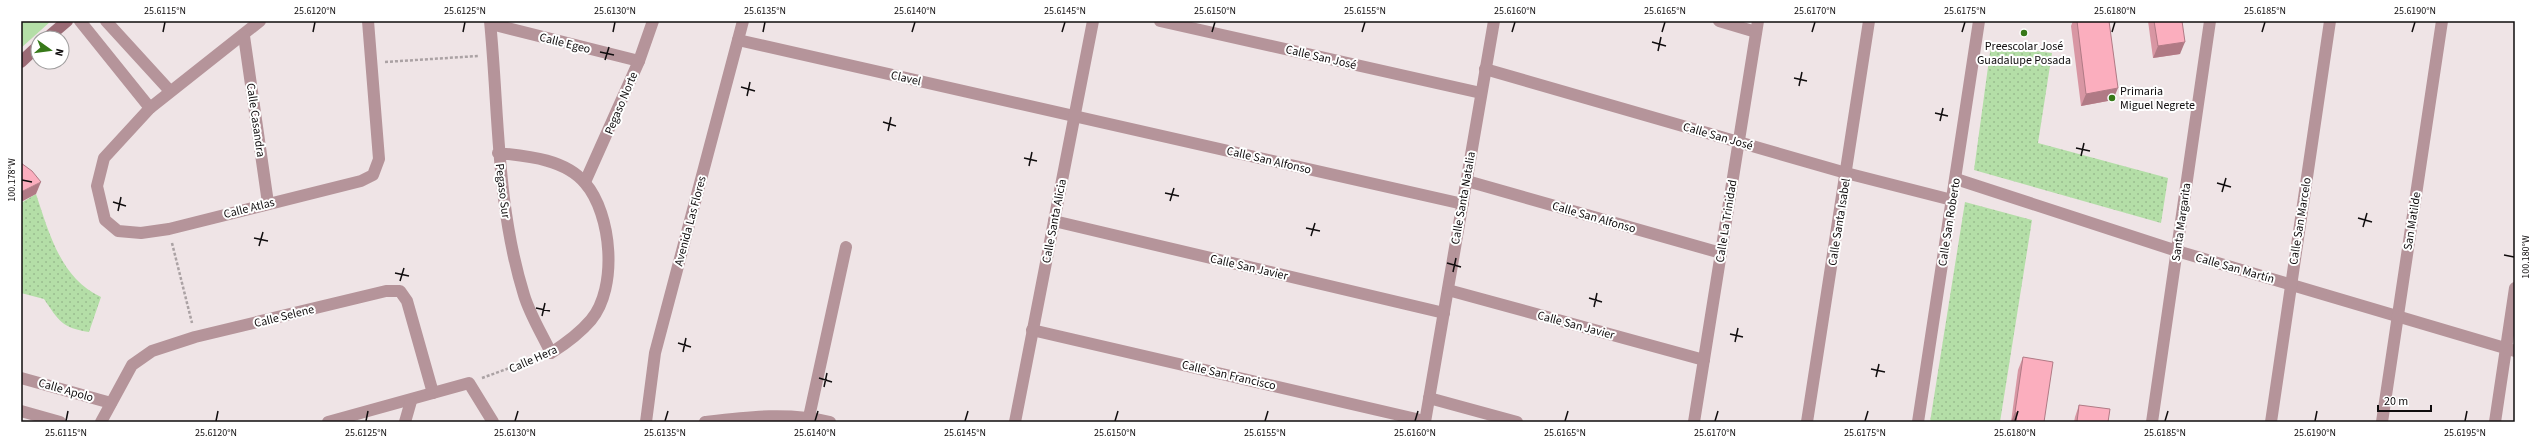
<svg xmlns="http://www.w3.org/2000/svg" width="2536" height="443" viewBox="0 0 2536 443" font-family="'Source Sans 3',sans-serif">
	<style>
		.grass { fill: url(#grass-dots) }
		.park { fill: #b4dea7 }
		.lines { fill: none; stroke-linecap: round; stroke-linejoin: round }
		.path { stroke: #aba2a4; stroke-width: 2.5; stroke-dasharray: 3 2; stroke-linecap: butt }
		.street { stroke: #b5949a; stroke-width: 12 }
		.secondary { stroke: #9b6b75; stroke-width: 12 }
		.wall { fill: #d896a3 }
		.shaded-wall { fill: #b07a85 }
		.building { fill: #fbaebe; stroke: #b07a85 }
		.ticks { fill: none; stroke: #0f0c0d; stroke-width: 1.5 }
		.poi-dot { fill: #377919; stroke: #fff; stroke-width: 1.5 }
		.labels { text-anchor: middle; stroke-width: 4; stroke-linejoin: round; paint-order: stroke }
		.street-label { font-size: 12px; fill: #0f0c0d; stroke: #fff }
		.poi-label { font-size: 12px; fill: #0f0c0d; stroke: #fff }
		.neatline { fill: none; stroke: #0f0c0d; stroke-width: 1.5 }
		.ticks-label { font-size: 10px; text-anchor: middle; fill: #0f0c0d }
	</style>
	<defs>
		<pattern id="grass-dots" width="8" height="8" patternUnits="userSpaceOnUse"><rect width="8" height="8" fill="#b4dea7"/><path d="M2 2h.1M6 6h.1" fill="none" stroke="#9abd8f" stroke-width="1.8" stroke-linecap="round"/></pattern>
	</defs>
	<rect width="100%" height="100%" fill="#efe4e6"/>
	<g class="grass">
		<polygon points="1991,45 2052,53 2038,143 2168,178 2161,223 1974,170"/>
		<path d="M36 194C49 233 61 279 101 297L89 332C62 328 59 321 44 299L21 293V203Z"/>
		<polygon points="1965,202 2032,220 2000,422 1930,422"/>
	</g>
	<polygon class="park" points="21,21 51,21 21,48"/>
	<g class="lines">
		<g class="path">
			<polyline points="385,62 478,56"/>
			<polyline points="172,243 192,323"/>
			<polyline points="482,378 537,358"/>
		</g>
		<g class="street">
			<polyline points="80,21 150,108"/>
			<polyline points="106,21 170,91"/>
			<polyline points="260,21 150,108 104,158 97,186 105,220 118,231 141,233 169,229 361,181 373,175 379,159 368,21"/>
			<path d="M490 21C499 113 496 205 524 295 530 315 542 334 551 353 565 344 580 333 591 320 618 288 612 214 585 183 565 159 527 156 498 153"/>
			<polyline points="1160,21 1481,93"/>
			<polyline points="1719,21 1756,32"/>
			<polyline points="491,24 639,61"/>
			<polyline points="244,36 268,203"/>
			<polyline points="738,40 1463,204"/>
			<polyline points="1485,69 1846,173 1952,200"/>
			<polyline points="1956,179 2177,251 2515,351"/>
			<polyline points="1467,181 1721,253"/>
			<polyline points="585,182 639,61 653,21"/>
			<polyline points="1054,221 1444,313"/>
			<polyline points="1448,290 1704,360"/>
			<polyline points="1032,330 1425,421"/>
			<polyline points="21,378 111,403"/>
			<polyline points="1429,398 1517,422"/>
			<polyline points="21,411 60,422"/>
			<polyline points="809,417 846,247"/>
			<polyline points="101,422 132,365 152,351 195,337 386,291 400,291 407,301 433,393"/>
			<polyline points="328,422 469,383 493,422"/>
			<polyline points="405,422 411,401"/>
			<polyline points="646,422 655,353 743,21"/>
			<path d="M705 422C748 417 788 412 830 422"/>
			<polyline points="1015,422 1093,21"/>
			<polyline points="1425,422 1494,21"/>
			<polyline points="1694,422 1758,21"/>
			<polyline points="1807,422 1869,21"/>
			<polyline points="1918,422 1979,21"/>
			<polyline points="2152,422 2210,21"/>
			<polyline points="2271,422 2330,21"/>
			<polyline points="2382,422 2442,21"/>
			<polyline points="2495,422 2515,288"/>
		</g>
		<g class="secondary">
			<polyline points="47,38 67,21"/>
			<polyline points="21,62 38,46"/>
		</g>
	</g>
	<g class="wall">
		<polygon points="2073,21 2077,21 2113,100 2081,106 2071,26"/>
		<polygon points="2148,21 2182,21 2180,54 2153,58"/>
		<polygon points="2023,357 2044,422 2011,422 2018,370"/>
		<polygon points="2079,405 2108,422 2074,422 2075,417"/>
	</g>
	<g class="shaded-wall">
		<polygon points="2185,42 2180,54 2153,58 2158,46"/>
		<polygon points="2118,88 2113,100 2081,106 2086,94"/>
		<polygon points="41,182 36,194 21,202 21,192"/>
		<polygon points="2015,412 2017,413 2014,422 2011,422"/>
	</g>
	<g class="building">
		<polygon points="2077,21 2109,21 2118,88 2086,94"/>
		<polygon points="2154,21 2182,21 2185,42 2158,46"/>
		<polygon points="21,163 32,171 41,182 21,192"/>
		<polygon points="2023,357 2053,362 2044,422 2016,422 2017,413 2015,412"/>
		<polygon points="2079,405 2110,409 2108,422 2077,422"/>
	</g>
	<path class="ticks" d="M163 32 165 22M313 32 315 22M463 32 465 22M613 32 615 22M763 32 765 22M912 32 915 22M1062 32 1065 22M1212 32 1215 22M1362 32 1365 22M1512 32 1515 22M1662 32 1665 22M1812 32 1815 22M1962 32 1965 22M2112 32 2115 22M2262 32 2265 22M2412 32 2415 22M1652 42 1666 46M1658 51 1661 37M600 52 614 55M605 60 609 47M1794 78 1807 81M1799 86 1802 72M741 87 755 91M747 96 750 82M1935 113 1948 116M1940 121 1943 108M883 122 896 126M888 131 891 117M2076 148 2090 151M2081 156 2084 143M1024 158 1037 161M1029 166 1032 152M22 180 32 182M2217 183 2231 187M2222 192 2226 178M1165 193 1179 196M1170 201 1174 188M113 202 126 206M118 211 121 197M2358 218 2372 222M2363 227 2367 213M1306 228 1320 231M1311 236 1315 223M254 238 268 241M259 246 263 232M2504 255 2514 257M1447 263 1461 267M1453 272 1456 258M395 273 409 276M400 281 404 268M1589 298 1602 302M1594 307 1597 293M536 308 550 311M542 316 545 303M1730 334 1743 337M1735 342 1738 328M678 343 691 347M683 352 686 338M1871 369 1885 372M1876 377 1879 364M819 378 832 382M824 387 827 373M66 421 68 411M216 421 218 411M366 421 368 411M515 421 518 411M665 421 668 411M815 421 818 411M965 421 968 411M1115 421 1118 411M1265 421 1268 411M1415 421 1418 411M1565 421 1568 411M1715 421 1718 411M1865 421 1868 411M2015 421 2018 411M2165 421 2168 411M2315 421 2317 411M2465 421 2467 411"/>
	<g class="poi-dot">
		<circle cx="2024" cy="33" r="4"/>
		<circle cx="2112" cy="98" r="4"/>
	</g>
	<g class="labels">
		<g class="street-label">
			<text transform="translate(565 43) rotate(14)" y="4">Calle Egeo</text>
			<text transform="translate(1321 57) rotate(13)" y="4">Calle San José</text>
			<text transform="translate(906 78) rotate(13)" y="4">Clavel</text>
			<text transform="translate(621 103) rotate(-67)" y="4">Pegaso Norte</text>
			<text transform="translate(256 120) rotate(82)" y="4">Calle Casandra</text>
			<text transform="translate(1718 136) rotate(16)" y="4">Calle San José</text>
			<text transform="translate(1269 160) rotate(13)" y="4">Calle San Alfonso</text>
			<text transform="translate(503 191) rotate(83)" y="4">Pegaso Sur</text>
			<text transform="translate(1463 198) rotate(-80)" y="4">Calle Santa Natalia</text>
			<text transform="translate(249 208) rotate(-14)" y="4">Calle Atlas</text>
			<text transform="translate(1594 217) rotate(16)" y="4">Calle San Alfonso</text>
			<text transform="translate(690 221) rotate(-75)" y="4">Avenida Las Flores</text>
			<text transform="translate(1054 221) rotate(-79)" y="4">Calle Santa Alicia</text>
			<text transform="translate(1726 221) rotate(-81)" y="4">Calle La Trinidad</text>
			<text transform="translate(2300 221) rotate(-81)" y="4">Calle San Marcelo</text>
			<text transform="translate(2412 221) rotate(-81)" y="4">San Matilde</text>
			<text transform="translate(1839 222) rotate(-81)" y="4">Calle Santa Isabel</text>
			<text transform="translate(1949 222) rotate(-81)" y="4">Calle San Roberto</text>
			<text transform="translate(2181 222) rotate(-82)" y="4">Santa Margarita</text>
			<text transform="translate(1249 267) rotate(13)" y="4">Calle San Javier</text>
			<text transform="translate(2235 268) rotate(16)" y="4">Calle San Martín</text>
			<text transform="translate(284 316) rotate(-14)" y="4">Calle Selene</text>
			<text transform="translate(1576 325) rotate(15)" y="4">Calle San Javier</text>
			<text transform="translate(533 359) rotate(-24)" y="4">Calle Hera</text>
			<text transform="translate(1229 375) rotate(13)" y="4">Calle San Francisco</text>
			<text transform="translate(66 390) rotate(16)" y="4">Calle Apolo</text>
		</g>
		<g class="poi-label">
			<text x="2024" y="50">Preescolar José<tspan x="2024" dy="14">Guadalupe Posada</tspan></text>
			<text x="2120" y="95" text-anchor="start">Primaria<tspan x="2120" dy="14">Miguel Negrete</tspan></text>
		</g>
	</g>
	<rect width="2536" height="443" fill="none" stroke="#ffffff" stroke-width="44"/>
	<g transform="translate(50 50) rotate(104)"><circle r="19" fill="#ffffff" stroke="#9f9e9e"/>
	<path d="M0-3L7 15L0 10L-7 15Z" fill="#377919"/>
	<text y="-6" font-size="11" font-weight="bold" text-anchor="middle" fill="#0f0c0d">N</text>
	</g>
	<path d="M2378 405v6h53v-6" fill="none" stroke="#0f0c0d" stroke-width="2"/>
	<text x="2384" y="405" font-size="12" fill="#0f0c0d" stroke="#ffffff" stroke-width="3" paint-order="stroke">20 m</text>
	<rect x="22" y="22" width="2492" height="399" class="neatline"/>
	<g class="ticks-label">
		<text x="165" y="14">25.6115°N</text>
		<text x="315" y="14">25.6120°N</text>
		<text x="465" y="14">25.6125°N</text>
		<text x="615" y="14">25.6130°N</text>
		<text x="765" y="14">25.6135°N</text>
		<text x="915" y="14">25.6140°N</text>
		<text x="1065" y="14">25.6145°N</text>
		<text x="1215" y="14">25.6150°N</text>
		<text x="1365" y="14">25.6155°N</text>
		<text x="1515" y="14">25.6160°N</text>
		<text x="1665" y="14">25.6165°N</text>
		<text x="1815" y="14">25.6170°N</text>
		<text x="1965" y="14">25.6175°N</text>
		<text x="2115" y="14">25.6180°N</text>
		<text x="2265" y="14">25.6185°N</text>
		<text x="2415" y="14">25.6190°N</text>
		<text transform="translate(11 180) rotate(-90)" y="4">100.178°W</text>
		<text transform="translate(2525 257) rotate(-90)" y="4">100.180°W</text>
		<text x="66" y="436">25.6115°N</text>
		<text x="216" y="436">25.6120°N</text>
		<text x="366" y="436">25.6125°N</text>
		<text x="515" y="436">25.6130°N</text>
		<text x="665" y="436">25.6135°N</text>
		<text x="815" y="436">25.6140°N</text>
		<text x="965" y="436">25.6145°N</text>
		<text x="1115" y="436">25.6150°N</text>
		<text x="1265" y="436">25.6155°N</text>
		<text x="1415" y="436">25.6160°N</text>
		<text x="1565" y="436">25.6165°N</text>
		<text x="1715" y="436">25.6170°N</text>
		<text x="1865" y="436">25.6175°N</text>
		<text x="2015" y="436">25.6180°N</text>
		<text x="2165" y="436">25.6185°N</text>
		<text x="2315" y="436">25.6190°N</text>
		<text x="2465" y="436">25.6195°N</text>
	</g>
</svg>
